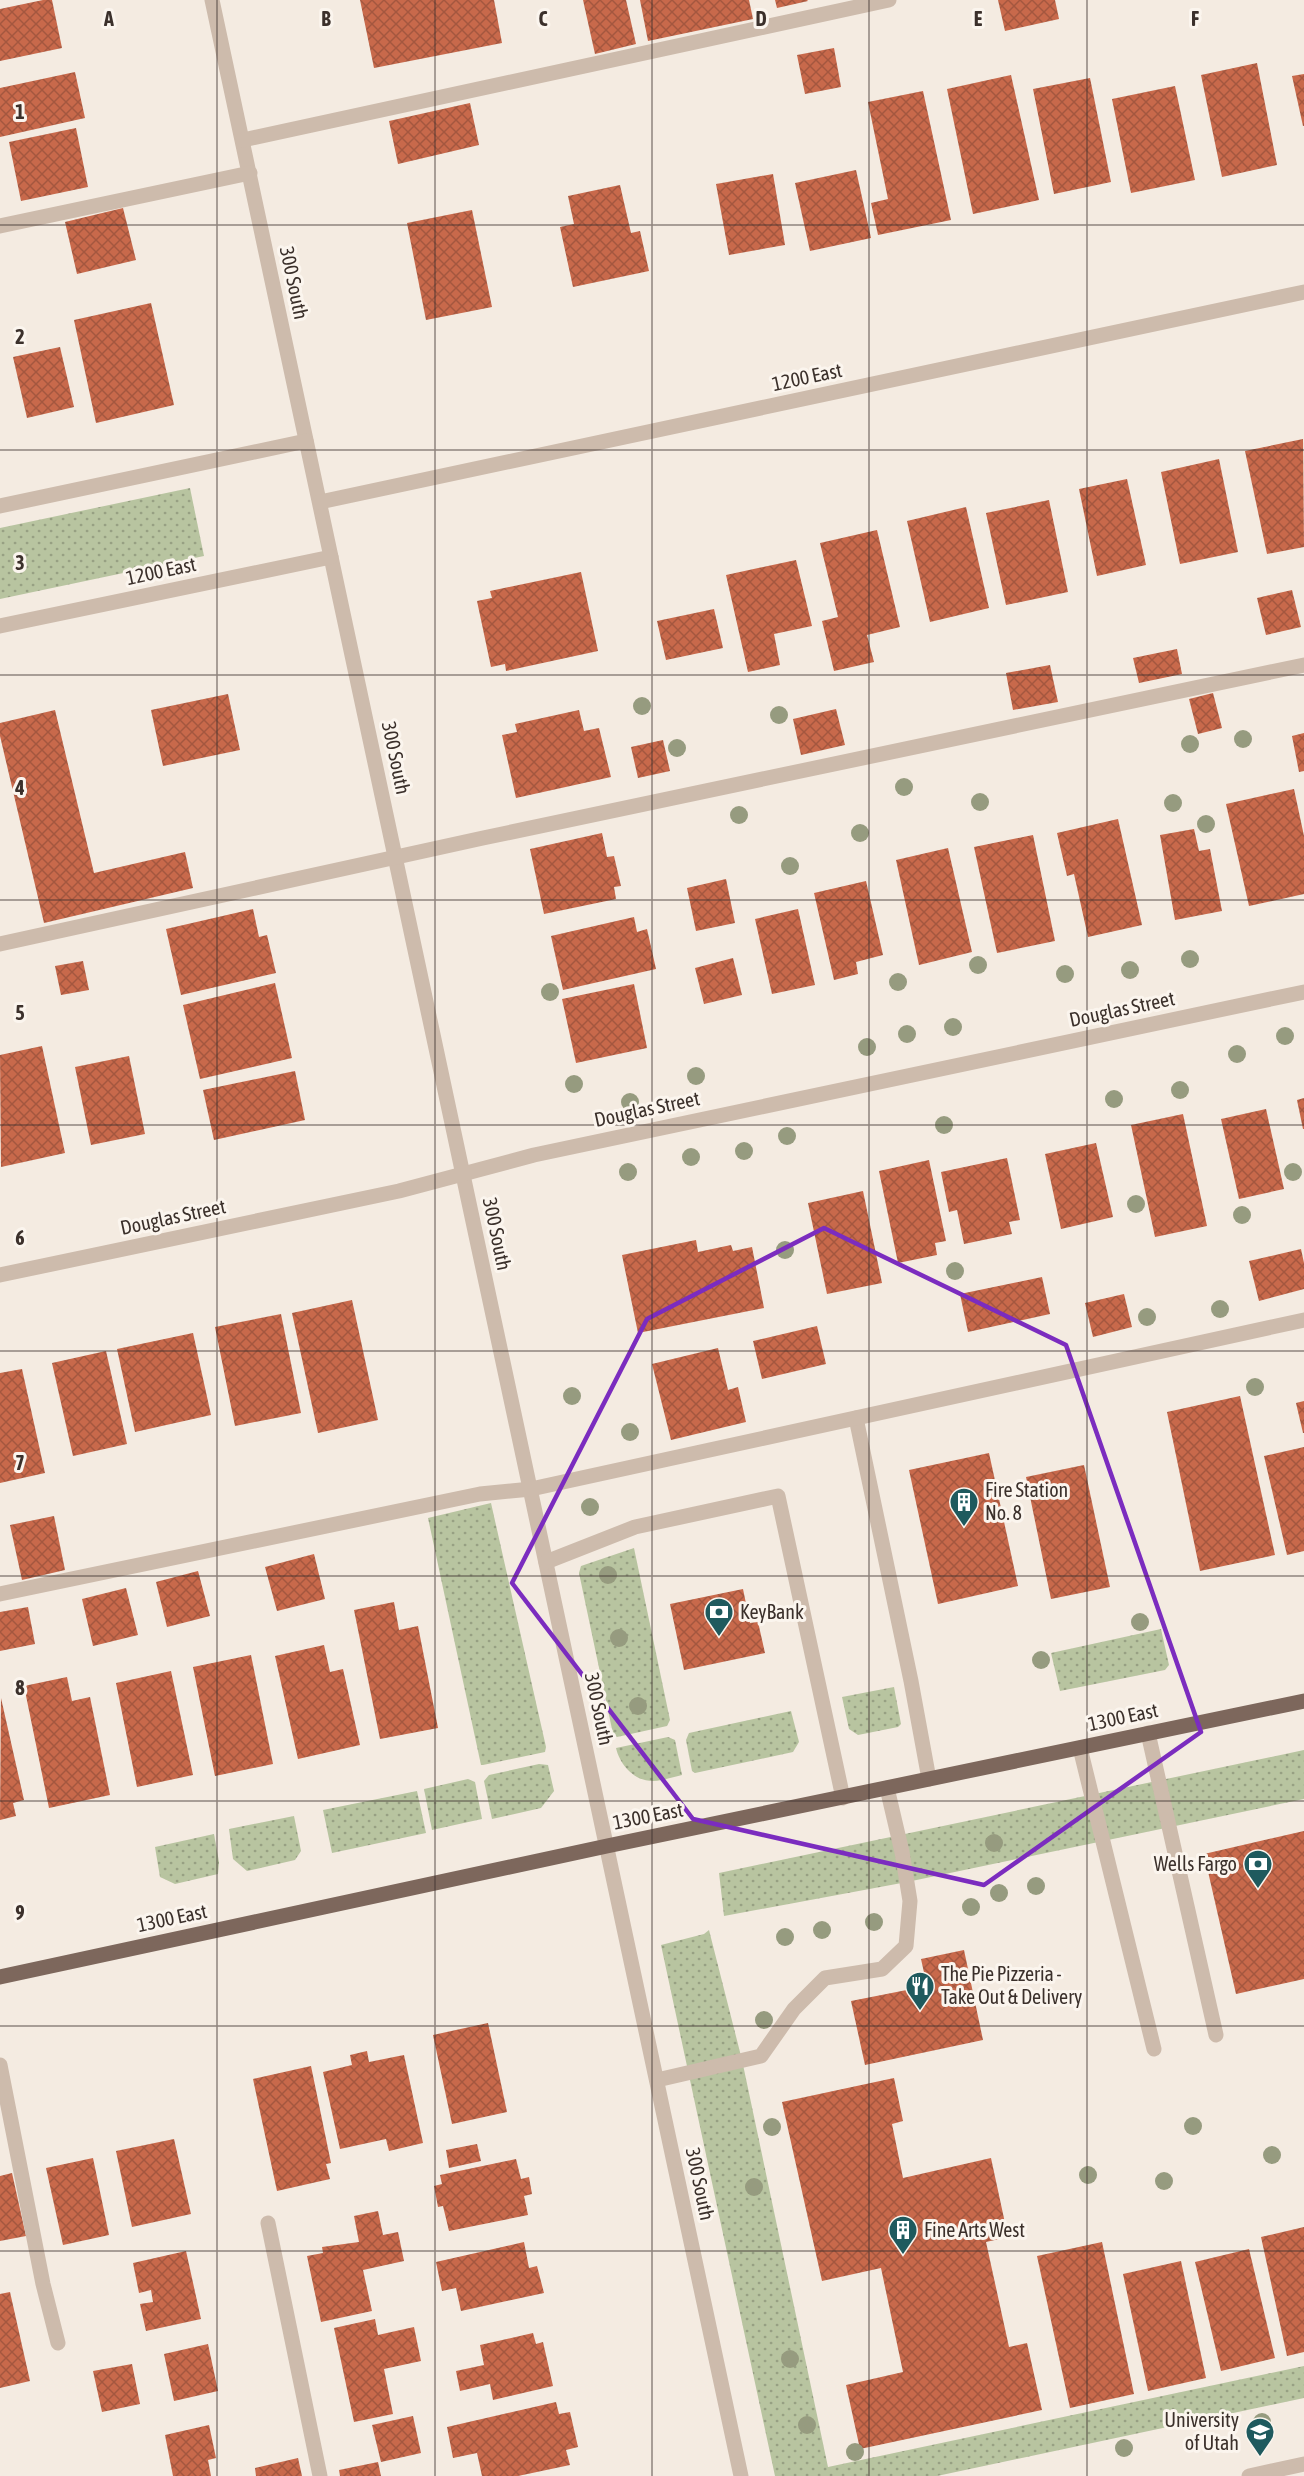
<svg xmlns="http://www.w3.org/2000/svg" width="1304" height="2476" viewBox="0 0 1304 2476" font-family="'Asap Condensed',sans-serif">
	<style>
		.grass { fill: url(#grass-dots) }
		.building { fill: url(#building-cross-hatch) }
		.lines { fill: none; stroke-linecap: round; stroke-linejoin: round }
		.minor { stroke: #cdbbac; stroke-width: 15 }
		.major { stroke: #7d675c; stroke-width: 15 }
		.tree { fill: #969b7f }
		.marked { fill: none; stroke: #7b2cbf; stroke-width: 4.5; stroke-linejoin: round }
		.grid { fill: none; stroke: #3b302b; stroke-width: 1.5; stroke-opacity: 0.55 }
		.labels { text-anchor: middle; stroke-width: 6; stroke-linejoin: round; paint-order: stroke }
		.street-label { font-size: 20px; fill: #3b302b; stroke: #fbf5ee }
		.poi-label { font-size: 20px; fill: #3b302b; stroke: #fbf5ee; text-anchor: start }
		.grid-label { font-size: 20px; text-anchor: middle; font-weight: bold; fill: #3b302b; stroke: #fbf5ee; stroke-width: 6; stroke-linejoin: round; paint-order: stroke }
	</style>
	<defs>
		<pattern id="grass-dots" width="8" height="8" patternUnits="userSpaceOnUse" patternTransform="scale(1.5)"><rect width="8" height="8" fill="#b8c4a0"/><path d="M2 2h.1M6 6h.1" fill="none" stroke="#97a083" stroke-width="1.8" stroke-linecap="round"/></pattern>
		<pattern id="building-cross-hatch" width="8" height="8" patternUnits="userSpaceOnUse" patternTransform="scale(1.5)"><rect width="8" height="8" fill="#c8694b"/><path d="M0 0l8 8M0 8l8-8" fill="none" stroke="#a4573f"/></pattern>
	</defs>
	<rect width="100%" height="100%" fill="#f4ebe1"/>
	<g class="grass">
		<polygon points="190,488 204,556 0,599 0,528"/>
		<polygon points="491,1503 546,1747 545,1752 483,1765 481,1765 428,1518"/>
		<polygon points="634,1548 670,1720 667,1726 617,1737 613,1734 579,1573 581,1566"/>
		<polygon points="1161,1629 1169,1665 1165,1670 1060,1691 1051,1653"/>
		<polygon points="894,1687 901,1724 898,1727 858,1735 849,1729 842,1697"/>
		<polygon points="791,1711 799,1742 793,1752 695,1773 692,1771 686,1740 689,1733"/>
		<path d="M668 1737 675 1740 682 1775C673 1777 662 1781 653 1781 634 1781 620 1765 616 1748Z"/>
		<polygon points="1304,1750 1304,1799 907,1882 724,1916 719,1873"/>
		<polygon points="539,1764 548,1765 554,1791 541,1808 492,1819 484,1781 489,1775"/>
		<polygon points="468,1779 475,1782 482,1819 432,1830 424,1789"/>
		<polygon points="417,1791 426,1833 332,1853 323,1810"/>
		<polygon points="294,1816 301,1851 295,1860 247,1871 233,1859 229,1829"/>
		<polygon points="214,1834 219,1862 218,1874 175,1884 160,1877 155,1847"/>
		<polygon points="709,1930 742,2060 828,2467 1304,2366 1304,2398 937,2476 775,2476 661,1945 704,1934"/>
	</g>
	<g class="building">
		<polygon points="43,0 52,0 62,48 0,61 0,9"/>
		<polygon points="360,0 494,0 502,43 374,68"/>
		<polygon points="583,0 626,0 636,44 595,54"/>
		<polygon points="640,0 749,0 753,19 648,41"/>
		<polygon points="775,0 807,0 808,1 777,8"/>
		<polygon points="998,0 1055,0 1059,19 1005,31"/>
		<polygon points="834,48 841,87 805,94 797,55"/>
		<polygon points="1257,63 1277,165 1222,177 1201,75"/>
		<polygon points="75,72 85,118 0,137 0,88"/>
		<polygon points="1304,74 1304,126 1303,126 1292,76"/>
		<polygon points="1011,75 1039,200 973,214 947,89"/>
		<polygon points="1090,78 1111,182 1054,194 1033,89"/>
		<polygon points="1175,86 1195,180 1131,193 1112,99"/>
		<polygon points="923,91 951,220 878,235 871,203 888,199 868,102"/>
		<polygon points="470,103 479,145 398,164 389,121"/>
		<polygon points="76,128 88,187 21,201 9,142"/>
		<polygon points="856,170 871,238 810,251 795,183"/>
		<polygon points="773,174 785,245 729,255 716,184"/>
		<polygon points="620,185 631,233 640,231 649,271 573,287 560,227 574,224 568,196"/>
		<polygon points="123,208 136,260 77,274 65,222"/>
		<polygon points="472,210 492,307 426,320 407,223"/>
		<polygon points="151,303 174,405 96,423 74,320"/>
		<polygon points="60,347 74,407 27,418 13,357"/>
		<polygon points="1303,439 1304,547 1267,554 1245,451"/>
		<polygon points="1219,459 1238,552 1180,564 1161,472"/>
		<polygon points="1127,479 1146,565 1097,576 1079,489"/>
		<polygon points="1049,500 1068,592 1006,605 986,513"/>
		<polygon points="966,507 989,608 930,622 907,521"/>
		<polygon points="877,530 900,627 867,635 874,662 834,671 822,621 838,617 820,543"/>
		<polygon points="796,560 812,626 774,634 780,665 748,672 726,575"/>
		<polygon points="581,572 598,651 506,671 505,664 491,667 477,601 492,598 490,591"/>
		<polygon points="1292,590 1301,627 1266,635 1257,598"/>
		<polygon points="714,609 723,648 666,660 657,621"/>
		<polygon points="1177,649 1182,674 1139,683 1133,658"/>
		<polygon points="1050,665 1058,702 1013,710 1006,673"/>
		<polygon points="1213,693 1222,728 1198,734 1189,699"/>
		<polygon points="228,694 240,750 163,766 151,710"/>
		<polygon points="836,709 845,745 801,755 793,719"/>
		<polygon points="55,710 94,873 185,852 193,888 44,923 0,736 0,723"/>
		<polygon points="579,710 584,731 599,728 611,777 516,798 502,735 517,732 515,724"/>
		<polygon points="1304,733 1304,771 1299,772 1292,736"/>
		<polygon points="663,740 670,771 638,778 631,747"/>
		<polygon points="1294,789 1304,836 1304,894 1249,906 1226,804"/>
		<polygon points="1118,819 1142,925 1088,937 1074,874 1067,876 1057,833"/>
		<polygon points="1194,829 1199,851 1210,849 1222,911 1175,920 1160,835"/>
		<polygon points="602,833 607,857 614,856 621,886 614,887 616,899 544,914 530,849"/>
		<polygon points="1033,835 1055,941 997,953 974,847"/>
		<polygon points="948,848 972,952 919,965 896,860"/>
		<polygon points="726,879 735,923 696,931 687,888"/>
		<polygon points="866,881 883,955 856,962 858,974 834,980 814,893"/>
		<polygon points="253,909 259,937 267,935 276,973 181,995 166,929"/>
		<polygon points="798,909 815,985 772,994 755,919"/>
		<polygon points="634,917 637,932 647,929 656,969 563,990 551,936"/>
		<polygon points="733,958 742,995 704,1004 695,968"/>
		<polygon points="83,961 89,990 61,995 55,966"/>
		<polygon points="275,983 292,1058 200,1079 183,1005"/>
		<polygon points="634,984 647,1048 576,1063 562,999"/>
		<polygon points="42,1046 65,1153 1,1167 0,1055"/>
		<polygon points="129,1056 145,1134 91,1145 75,1067"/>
		<polygon points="295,1071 305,1120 214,1140 203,1090"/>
		<polygon points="1304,1098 1304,1129 1303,1129 1297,1100"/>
		<polygon points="1266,1109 1284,1189 1239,1199 1221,1119"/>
		<polygon points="1183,1114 1207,1226 1155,1237 1131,1125"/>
		<polygon points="1096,1143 1113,1217 1061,1229 1045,1154"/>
		<polygon points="1007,1158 1020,1220 1009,1222 1012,1234 964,1244 957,1210 949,1212 941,1172"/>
		<polygon points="929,1160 946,1241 935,1243 937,1255 898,1263 879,1171"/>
		<polygon points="863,1191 882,1283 827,1294 808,1203"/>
		<polygon points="696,1240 698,1252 731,1245 733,1251 752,1247 764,1308 638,1333 622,1255"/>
		<polygon points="1301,1249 1304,1263 1304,1289 1259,1301 1249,1261"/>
		<polygon points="1042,1277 1050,1314 968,1332 960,1294"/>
		<polygon points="1124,1294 1132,1327 1093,1337 1085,1303"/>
		<polygon points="352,1300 378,1420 318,1433 292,1313"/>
		<polygon points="281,1314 301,1413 235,1426 215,1327"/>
		<polygon points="817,1326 826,1364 762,1379 753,1341"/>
		<polygon points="193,1333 211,1415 135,1432 117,1349"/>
		<polygon points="718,1348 728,1390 738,1387 746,1422 671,1440 652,1364"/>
		<polygon points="106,1351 127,1444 73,1456 52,1363"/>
		<polygon points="22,1369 45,1473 0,1483 0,1373"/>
		<polygon points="1240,1396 1275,1555 1200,1571 1167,1412"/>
		<polygon points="1304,1401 1304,1433 1303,1433 1296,1403"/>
		<polygon points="1304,1447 1304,1551 1287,1555 1264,1456"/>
		<polygon points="989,1453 1018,1586 938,1604 909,1470"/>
		<polygon points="1084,1465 1110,1587 1051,1599 1026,1477"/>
		<polygon points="54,1516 65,1570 22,1580 10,1525"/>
		<polygon points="314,1554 325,1599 277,1611 265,1567"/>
		<polygon points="198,1571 210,1616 167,1627 156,1582"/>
		<polygon points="126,1588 138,1635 93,1646 82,1599"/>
		<polygon points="743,1589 750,1623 758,1622 765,1653 684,1670 670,1604"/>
		<polygon points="394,1602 399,1630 418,1626 438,1728 380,1739 354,1610"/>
		<polygon points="28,1607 35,1644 0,1651 0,1612"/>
		<polygon points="324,1645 330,1672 343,1669 360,1745 298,1759 275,1656"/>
		<polygon points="251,1655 273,1764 215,1776 193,1667"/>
		<polygon points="171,1671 193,1775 137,1787 116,1683"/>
		<polygon points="67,1677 72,1701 90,1697 110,1795 49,1808 24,1686"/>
		<polygon points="1,1698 24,1800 13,1803 16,1816 0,1820"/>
		<polygon points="1304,1831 1304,1979 1236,1994 1204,1854"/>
		<polygon points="964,1950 983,2040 865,2065 851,2001 927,1986 921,1959"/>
		<polygon points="488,2023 507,2112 452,2124 433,2035"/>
		<polygon points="367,2051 369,2062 404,2055 423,2143 389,2151 386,2139 340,2149 323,2072 352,2065 350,2055"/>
		<polygon points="311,2066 331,2163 326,2164 330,2179 277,2191 253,2079"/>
		<polygon points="894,2078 903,2121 892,2124 903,2178 991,2158 1008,2237 986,2242 1009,2347 1027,2343 1042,2410 860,2449 846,2385 903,2372 881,2268 822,2281 782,2102"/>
		<polygon points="174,2139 191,2214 132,2227 116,2151"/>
		<polygon points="477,2144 481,2161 449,2168 446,2150"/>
		<polygon points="93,2158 109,2235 63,2245 46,2168"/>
		<polygon points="516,2159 521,2179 529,2177 532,2194 524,2196 528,2215 449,2231 443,2206 438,2207 434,2186 442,2184 440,2175"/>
		<polygon points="12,2173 26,2236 0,2241 0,2176"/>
		<polygon points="378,2211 383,2235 398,2232 404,2261 363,2270 372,2311 321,2322 307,2256 323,2253 322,2247 359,2242 354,2216"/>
		<polygon points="1304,2227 1304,2352 1287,2356 1261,2237"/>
		<polygon points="524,2242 529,2268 537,2266 544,2293 461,2311 456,2288 442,2291 436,2262"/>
		<polygon points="1102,2242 1134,2394 1070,2408 1037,2256"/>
		<polygon points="1249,2249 1275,2358 1221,2371 1195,2262"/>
		<polygon points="186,2251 201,2319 146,2331 140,2304 153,2302 151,2290 139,2293 133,2263"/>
		<polygon points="1181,2261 1206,2378 1148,2391 1123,2274"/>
		<polygon points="10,2292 30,2381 0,2388 0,2294"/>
		<polygon points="375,2319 378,2335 414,2327 421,2361 384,2369 393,2414 354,2422 334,2328"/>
		<polygon points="533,2333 536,2344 543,2342 553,2386 493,2400 490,2384 460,2391 456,2371 484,2365 480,2345"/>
		<polygon points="208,2344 218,2391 174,2401 164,2354"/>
		<polygon points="132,2364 140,2404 102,2412 93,2371"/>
		<polygon points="556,2402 559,2414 570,2412 578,2447 566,2450 570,2465 518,2476 482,2476 477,2453 453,2458 447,2427"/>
		<polygon points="413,2416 421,2453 381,2462 372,2425"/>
		<polygon points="209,2425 216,2458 208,2460 211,2476 173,2476 165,2435"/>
		<polygon points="298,2458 302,2476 256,2476 255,2468"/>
		<polygon points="378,2462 381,2476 340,2476 339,2470"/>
	</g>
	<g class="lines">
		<g class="minor">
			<polyline points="212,0 741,2476"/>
			<polyline points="243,140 889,0"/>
			<polyline points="0,226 250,173"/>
			<polyline points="320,502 1304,292"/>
			<polyline points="0,506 306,441"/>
			<polyline points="0,626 331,557"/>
			<polyline points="0,944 483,838 1304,665"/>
			<polyline points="0,1275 399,1191 534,1155 1304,992"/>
			<polyline points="856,1418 911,1681 929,1779"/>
			<polyline points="546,1562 635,1527 778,1496 843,1798"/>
			<polyline points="0,1594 480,1494 531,1489 1304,1320"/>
			<polyline points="1148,1733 1216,2035"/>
			<polyline points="1080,1748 1154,2049"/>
			<polyline points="0,2065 43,2284 58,2343"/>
			<polyline points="657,2080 761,2056 794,2009 825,1978 882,1969 906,1946 910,1901 902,1852 887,1788"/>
			<polyline points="268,2223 320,2476"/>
			<polyline points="1249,2476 1304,2464"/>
		</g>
		<polyline class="major" points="0,1977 607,1846 1304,1701"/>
	</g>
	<g class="tree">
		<circle cx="642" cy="706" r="9"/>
		<circle cx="779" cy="715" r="9"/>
		<circle cx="1243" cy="739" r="9"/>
		<circle cx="1190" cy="744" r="9"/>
		<circle cx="677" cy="748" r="9"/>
		<circle cx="904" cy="787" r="9"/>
		<circle cx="980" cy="802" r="9"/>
		<circle cx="1173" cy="803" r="9"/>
		<circle cx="739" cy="815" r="9"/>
		<circle cx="1206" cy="824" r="9"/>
		<circle cx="860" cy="833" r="9"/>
		<circle cx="790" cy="866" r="9"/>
		<circle cx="1190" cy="959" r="9"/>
		<circle cx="978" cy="965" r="9"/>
		<circle cx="1130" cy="970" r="9"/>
		<circle cx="1065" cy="974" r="9"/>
		<circle cx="898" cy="982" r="9"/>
		<circle cx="550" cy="992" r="9"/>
		<circle cx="953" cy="1027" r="9"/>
		<circle cx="907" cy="1034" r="9"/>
		<circle cx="1285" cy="1036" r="9"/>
		<circle cx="867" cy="1047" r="9"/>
		<circle cx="1237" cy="1054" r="9"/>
		<circle cx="696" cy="1076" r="9"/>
		<circle cx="574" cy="1084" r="9"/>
		<circle cx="1180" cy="1090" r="9"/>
		<circle cx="1114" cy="1099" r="9"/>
		<circle cx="630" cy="1102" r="9"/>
		<circle cx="944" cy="1125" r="9"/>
		<circle cx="787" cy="1136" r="9"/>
		<circle cx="744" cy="1151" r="9"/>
		<circle cx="691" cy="1157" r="9"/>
		<circle cx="628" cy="1172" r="9"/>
		<circle cx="1293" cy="1172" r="9"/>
		<circle cx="1136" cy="1204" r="9"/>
		<circle cx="1242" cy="1215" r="9"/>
		<circle cx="785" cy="1250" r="9"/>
		<circle cx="955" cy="1271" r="9"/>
		<circle cx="1220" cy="1309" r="9"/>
		<circle cx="1147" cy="1317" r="9"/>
		<circle cx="1255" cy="1387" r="9"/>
		<circle cx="572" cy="1396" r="9"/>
		<circle cx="630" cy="1432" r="9"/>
		<circle cx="590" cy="1507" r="9"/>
		<circle cx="608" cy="1575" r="9"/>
		<circle cx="1140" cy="1622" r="9"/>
		<circle cx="619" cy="1638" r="9"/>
		<circle cx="1041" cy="1660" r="9"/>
		<circle cx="638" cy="1706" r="9"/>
		<circle cx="994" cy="1843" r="9"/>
		<circle cx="1036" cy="1886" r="9"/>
		<circle cx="999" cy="1893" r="9"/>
		<circle cx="971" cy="1907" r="9"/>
		<circle cx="874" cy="1922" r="9"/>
		<circle cx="822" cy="1930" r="9"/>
		<circle cx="785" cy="1937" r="9"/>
		<circle cx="764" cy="2020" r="9"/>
		<circle cx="1193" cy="2126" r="9"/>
		<circle cx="772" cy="2127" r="9"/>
		<circle cx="1272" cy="2155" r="9"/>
		<circle cx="1088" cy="2175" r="9"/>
		<circle cx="1164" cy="2181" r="9"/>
		<circle cx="754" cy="2187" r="9"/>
		<circle cx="790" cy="2359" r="9"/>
		<circle cx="1262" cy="2422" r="9"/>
		<circle cx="807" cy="2425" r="9"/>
		<circle cx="1124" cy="2448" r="9"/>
		<circle cx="855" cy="2452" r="9"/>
	</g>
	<path class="marked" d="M824 1228 1066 1345 1201 1732 984 1885 693 1819 512 1583 647 1319Z"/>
	<path class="grid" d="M217 0V2476M435 0V2476M652 0V2476M869 0V2476M1087 0V2476M0 225H1304M0 450H1304M0 675H1304M0 900H1304M0 1125H1304M0 1351H1304M0 1576H1304M0 1801H1304M0 2026H1304M0 2251H1304"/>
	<defs>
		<g id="building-pin" transform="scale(1.5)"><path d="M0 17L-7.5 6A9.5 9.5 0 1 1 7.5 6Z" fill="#1f5a5e" stroke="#fbf5ee"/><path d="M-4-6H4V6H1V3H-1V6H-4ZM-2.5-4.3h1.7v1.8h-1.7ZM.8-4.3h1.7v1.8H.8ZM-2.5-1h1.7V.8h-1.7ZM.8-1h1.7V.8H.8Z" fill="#fff"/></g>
		<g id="bank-pin" transform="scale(1.5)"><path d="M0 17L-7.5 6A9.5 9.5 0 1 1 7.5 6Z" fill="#1f5a5e" stroke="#fbf5ee"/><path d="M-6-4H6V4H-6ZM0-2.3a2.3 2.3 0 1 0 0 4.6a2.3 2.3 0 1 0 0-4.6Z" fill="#fff"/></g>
		<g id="restaurant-pin" transform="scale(1.5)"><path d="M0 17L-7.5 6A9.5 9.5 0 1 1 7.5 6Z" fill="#1f5a5e" stroke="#fbf5ee"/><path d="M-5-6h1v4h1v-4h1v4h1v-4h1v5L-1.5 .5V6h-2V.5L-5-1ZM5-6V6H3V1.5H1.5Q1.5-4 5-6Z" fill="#fff"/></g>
		<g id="university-pin" transform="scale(1.5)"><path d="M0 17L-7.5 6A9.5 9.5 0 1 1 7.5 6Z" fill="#1f5a5e" stroke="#fbf5ee"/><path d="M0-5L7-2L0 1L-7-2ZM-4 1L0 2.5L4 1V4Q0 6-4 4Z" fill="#fff"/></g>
	</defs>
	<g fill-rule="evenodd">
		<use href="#building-pin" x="964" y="1502"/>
		<use href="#bank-pin" x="719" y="1612"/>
		<use href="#bank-pin" x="1258" y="1864"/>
		<use href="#restaurant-pin" x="920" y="1986"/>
		<use href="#building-pin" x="903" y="2230"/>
		<use href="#university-pin" x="1260" y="2432"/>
	</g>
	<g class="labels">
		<g class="street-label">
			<text transform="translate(294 283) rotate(78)" y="7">300 South</text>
			<text transform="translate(807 377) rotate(-12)" y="7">1200 East</text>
			<text transform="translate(161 571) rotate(-12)" y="7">1200 East</text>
			<text transform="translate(396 758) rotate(78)" y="7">300 South</text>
			<text transform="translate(1122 1009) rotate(-12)" y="7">Douglas Street</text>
			<text transform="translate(647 1109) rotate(-12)" y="7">Douglas Street</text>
			<text transform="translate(173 1217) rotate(-12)" y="7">Douglas Street</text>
			<text transform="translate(497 1234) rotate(78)" y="7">300 South</text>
			<text transform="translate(599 1709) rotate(78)" y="7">300 South</text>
			<text transform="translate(1123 1717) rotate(-12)" y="7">1300 East</text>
			<text transform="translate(648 1816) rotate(-11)" y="7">1300 East</text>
			<text transform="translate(172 1918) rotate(-12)" y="7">1300 East</text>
			<text transform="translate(700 2184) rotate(78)" y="7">300 South</text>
		</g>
		<g class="poi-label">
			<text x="985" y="1497">Fire Station<tspan x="985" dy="23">No. 8</tspan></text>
			<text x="740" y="1619">KeyBank</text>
			<text x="1237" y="1871" text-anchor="end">Wells Fargo</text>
			<text x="941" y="1981">The Pie Pizzeria -<tspan x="941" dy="23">Take Out &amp; Delivery</tspan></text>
			<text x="924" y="2237">Fine Arts West</text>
			<text x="1239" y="2427" text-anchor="end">University<tspan x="1239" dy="23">of Utah</tspan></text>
		</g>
	</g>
	<g class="grid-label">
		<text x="109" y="26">A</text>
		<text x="326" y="26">B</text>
		<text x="543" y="26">C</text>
		<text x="761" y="26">D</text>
		<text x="978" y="26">E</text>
		<text x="1195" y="26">F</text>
		<text x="20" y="119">1</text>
		<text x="20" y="344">2</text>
		<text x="20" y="570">3</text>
		<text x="20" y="795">4</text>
		<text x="20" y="1020">5</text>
		<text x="20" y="1245">6</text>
		<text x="20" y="1470">7</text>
		<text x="20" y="1695">8</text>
		<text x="20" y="1920">9</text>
	</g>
</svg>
